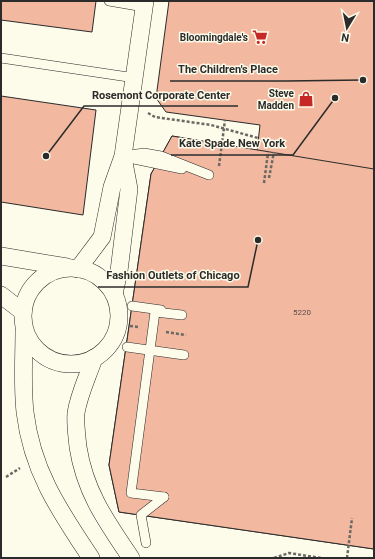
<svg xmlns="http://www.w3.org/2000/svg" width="375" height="559" viewBox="0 0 375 559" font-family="Roboto,sans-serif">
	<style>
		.building { fill: #f2b8a0; stroke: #2b2b2b }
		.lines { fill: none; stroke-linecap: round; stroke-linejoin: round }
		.lane-casing { stroke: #2b2b2b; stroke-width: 10 }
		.street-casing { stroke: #2b2b2b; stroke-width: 18 }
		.path { stroke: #6a6964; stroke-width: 2.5; stroke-dasharray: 3 2; stroke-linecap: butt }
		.lane { stroke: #fdfbea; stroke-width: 9 }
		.street { stroke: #fdfbea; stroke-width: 17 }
		.labels { text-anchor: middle; stroke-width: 3; stroke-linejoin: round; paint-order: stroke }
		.number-label { font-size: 8px; fill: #5d4e48 }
		.poi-label { font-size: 10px; font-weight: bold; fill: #2b2b2b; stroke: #fdfbea; text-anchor: end }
		.leader { fill: none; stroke: #2b2b2b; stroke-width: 1.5 }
		.callout-dot { fill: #2b2b2b; stroke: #fdfbea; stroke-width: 1.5 }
		.callout-label { font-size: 11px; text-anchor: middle; font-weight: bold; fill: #2b2b2b; stroke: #fdfbea; stroke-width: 3; stroke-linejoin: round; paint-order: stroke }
	</style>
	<rect width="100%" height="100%" fill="#fdfbea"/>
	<g class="building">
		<polygon points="1,1 96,1 92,32 1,20"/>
		<polygon points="169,1 374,1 374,549 119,512 109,465 151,174 172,136 257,151 260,125 166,112 156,98"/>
		<polygon points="1,96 96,110 83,215 1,202"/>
		<polygon points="172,136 374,169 374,549 119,512 109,465 151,174"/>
	</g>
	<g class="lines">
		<g class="lane-casing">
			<g id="lane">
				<polyline points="109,1 144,7"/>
				<polyline points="1,58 135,78"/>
				<polyline points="123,156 144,153 161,156 209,175"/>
				<polyline points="129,158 182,169"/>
				<polyline points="132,306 161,310"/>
				<polyline points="127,347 184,355"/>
				<polyline points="164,497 131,493 155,312 182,315"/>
				<polyline points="146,543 141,515 164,497"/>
			</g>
		</g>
		<g class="street-casing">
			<g id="street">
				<polyline points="1,256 67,267"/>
				<circle cx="71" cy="316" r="48"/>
				<polyline points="78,269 102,237 112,187 123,156 145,1"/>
				<polyline points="114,294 119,271 129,189 123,157"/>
				<polyline points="1,295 23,312"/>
				<path d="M24 330C24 357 22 385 25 412 32 471 59 510 91 558"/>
				<path d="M94 358C88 376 79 394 76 413 75 424 77 436 78 447 85 492 106 521 131 558"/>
			</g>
		</g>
		<g class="path">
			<polyline points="148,113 155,117 211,125 258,138"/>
			<polyline points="219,166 225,120"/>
			<polyline points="269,178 274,152"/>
			<polyline points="264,183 268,153"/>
			<polyline points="130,326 139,327"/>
			<polyline points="166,332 186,335"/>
			<polyline points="6,477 20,468"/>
			<polyline points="274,558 289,553 321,558"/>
			<polyline points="347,558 352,518"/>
		</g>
		<use href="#lane" class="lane"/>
		<use href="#street" class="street"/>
	</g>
	<defs>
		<g id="supermarket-bare" transform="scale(1.2)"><path d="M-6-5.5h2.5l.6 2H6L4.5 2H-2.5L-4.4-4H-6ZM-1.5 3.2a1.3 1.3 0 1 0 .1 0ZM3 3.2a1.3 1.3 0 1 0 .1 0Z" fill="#c62828" stroke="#fdfbea" stroke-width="2.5" paint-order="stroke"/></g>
		<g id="shop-bare" transform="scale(1.2)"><path d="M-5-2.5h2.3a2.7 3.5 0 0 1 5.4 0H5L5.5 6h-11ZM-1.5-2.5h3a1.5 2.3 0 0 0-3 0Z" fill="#c62828" stroke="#fdfbea" stroke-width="2.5" paint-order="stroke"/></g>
	</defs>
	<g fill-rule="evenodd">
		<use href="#supermarket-bare" x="260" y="37"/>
		<use href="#shop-bare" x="306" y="99"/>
	</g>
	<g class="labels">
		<g class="number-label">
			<text x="302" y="315">5220</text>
		</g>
		<g class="poi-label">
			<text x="248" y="41">Bloomingdale's</text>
			<text x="294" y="97">Steve<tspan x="294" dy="12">Madden</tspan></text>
		</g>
	</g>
	<path class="leader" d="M363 80L286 81H170M46 156L84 106H238M335 98L293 155H171M258 240L248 287H98"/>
	<g class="callout-dot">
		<circle cx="363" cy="80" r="4"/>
		<circle cx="46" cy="156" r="4"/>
		<circle cx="335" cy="98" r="4"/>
		<circle cx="258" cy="240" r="4"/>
	</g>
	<g class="callout-label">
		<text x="228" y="73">The Children's Place</text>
		<text x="161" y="99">Rosemont Corporate Center</text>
		<text x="232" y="147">Kate Spade New York</text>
		<text x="173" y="279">Fashion Outlets of Chicago</text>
	</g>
	<rect width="375" height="559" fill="none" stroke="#2b2b2b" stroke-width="4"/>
	<g transform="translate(347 28) rotate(190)" stroke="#fdfbea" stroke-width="3" paint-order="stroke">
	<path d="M0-3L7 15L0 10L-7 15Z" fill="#2b2b2b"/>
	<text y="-6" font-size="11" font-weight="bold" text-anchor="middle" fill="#2b2b2b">N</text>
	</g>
</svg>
